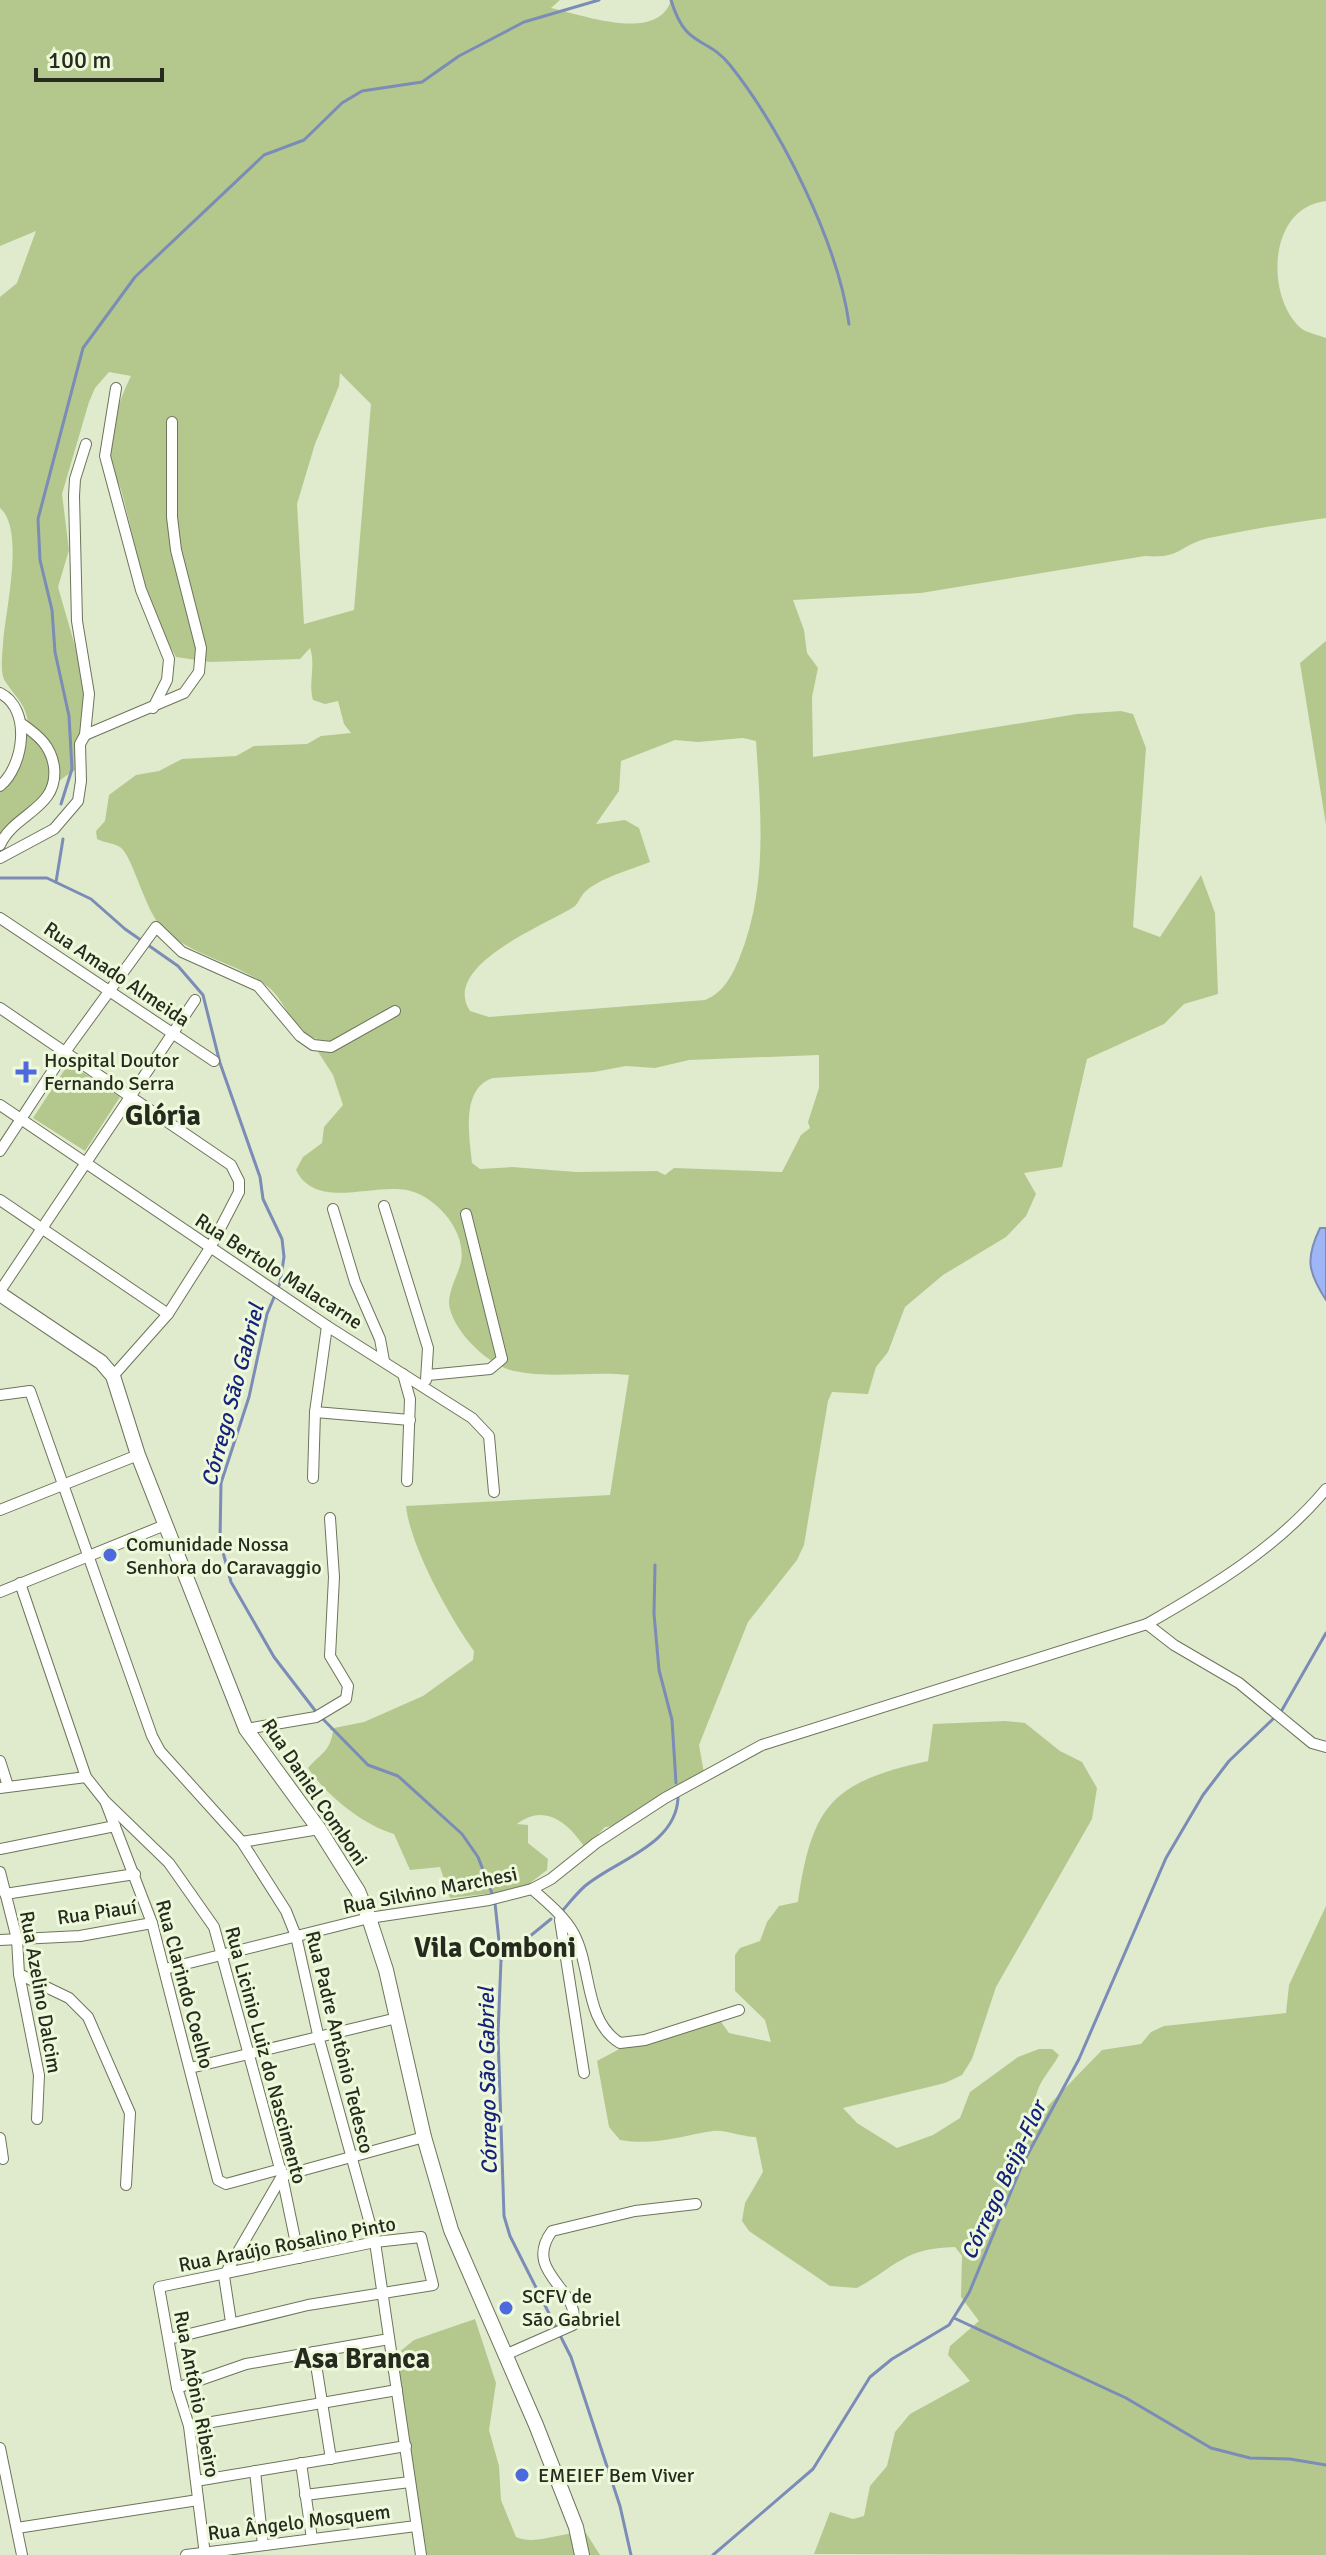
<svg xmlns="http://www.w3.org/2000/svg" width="1326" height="2555" viewBox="0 0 1326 2555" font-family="Signika,sans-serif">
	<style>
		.green { fill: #b4c88e; fill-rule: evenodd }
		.water { fill: #9fb6f6; stroke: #7b8cb6; stroke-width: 2 }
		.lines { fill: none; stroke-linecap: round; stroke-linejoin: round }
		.stream { stroke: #7b8cb6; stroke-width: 3 }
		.street-casing { stroke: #6c755b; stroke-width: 12 }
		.secondary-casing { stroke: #6c755b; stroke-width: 16 }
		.street { stroke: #fff; stroke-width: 10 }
		.secondary { stroke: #fff; stroke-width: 14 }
		.poi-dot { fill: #4c69de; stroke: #eef9db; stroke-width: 3 }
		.labels { text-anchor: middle; stroke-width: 6; stroke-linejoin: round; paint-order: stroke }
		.street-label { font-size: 20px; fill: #262a1f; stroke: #eef9db }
		.poi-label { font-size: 20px; fill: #262a1f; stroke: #eef9db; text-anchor: start }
		.water-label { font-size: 22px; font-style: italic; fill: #16217a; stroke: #eef9db }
		.district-label { font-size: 28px; font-weight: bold; fill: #262a1f; stroke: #eef9db }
	</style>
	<rect width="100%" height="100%" fill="#e0ebce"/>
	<g class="green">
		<path d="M0 0H560L551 8C580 14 658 44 671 0H1326V201C1266 208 1266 300 1302 329 1308 333 1319 335 1326 338V518C1287 523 1248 530 1209 538 1179 545 1182 559 1145 556L921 593 793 600 804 630 807 653 818 668 812 697 813 757 1077 714 1121 711 1133 714 1146 748 1133 927 1160 937 1201 875 1215 913 1218 994 1184 1004 1164 1024 1087 1059 1062 1167 1024 1173 1036 1194 1026 1216 1006 1237 943 1275 905 1307 888 1352 876 1367 868 1394 832 1392 828 1401 804 1545 797 1560 748 1622 699 1745 704 1773 631 1824 605 1827 585 1848C568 1822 544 1803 517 1824L528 1825V1843L548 1859 547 1870 521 1890 450 1898 440 1867 410 1870 394 1834C363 1825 326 1795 308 1768 321 1753 330 1752 333 1731L329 1729 364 1722 423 1696 473 1660 474 1651C450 1618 410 1546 406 1506L610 1495 629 1375C592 1371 550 1379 514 1371 489 1366 451 1330 449 1303 449 1289 458 1275 461 1262 466 1235 443 1205 419 1194 384 1176 318 1215 296 1170L303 1157 322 1143 324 1127 343 1105 333 1075 315 1047 317 1039C290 1030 287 1001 267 986 235 961 187 956 159 924 145 908 131 853 120 847 114 843 105 843 97 839L96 831 105 821 109 795 136 775 159 771 182 759 236 756 254 746 307 744 321 736 351 733 344 724 338 701 325 704 313 700C308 683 316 665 310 648L300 659 210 662 176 657C146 605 137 551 122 493 119 480 109 472 109 458 109 430 119 400 131 376L109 372 95 388 89 402 62 494 69 550 58 587 86 684 77 769C47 786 26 812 0 835V782C14 767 27 750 28 729 29 707 16 698 5 681 0 673 2 655 3 645 4 616 26 530 0 508V297L17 283 36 231 0 246ZM340 373 371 404 354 610 304 624 297 504 315 444 339 386ZM743 738 756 741C761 816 768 888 739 959 732 976 723 993 705 1000L489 1017 470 1011C440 966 545 925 572 908 578 905 579 899 583 894 598 878 630 870 650 862L639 828 625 820 596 824 619 791 621 761 675 740 698 742ZM819 1055V1088L808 1122 810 1128 801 1135 782 1172 674 1168 665 1175 657 1171 576 1172 512 1167 480 1169 472 1163C469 1135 461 1088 493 1078L594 1072 626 1066 655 1068 689 1060Z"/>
		<polygon points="1326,641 1326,825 1300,663"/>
		<polygon points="69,1063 120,1097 85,1151 33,1118"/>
		<path d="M1005 1721 1025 1723 1060 1751 1082 1762 1097 1788 1092 1819 996 1987 972 2059 962 2075 945 2083 843 2108 857 2123 897 2148 933 2135 960 2118 970 2092 1018 2057 1039 2049H1052L1059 2055C1048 2075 1033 2086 1035 2111L1042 2112 1102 2050 1141 2044 1151 2032 1164 2026 1286 2013 1289 1985 1326 1906V2555L814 2554 830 2512 853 2519 864 2516 870 2486 887 2466 895 2432 910 2414 970 2381 948 2355 950 2346 979 2321 961 2297 962 2256 955 2247C904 2248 897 2266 857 2288L830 2286 749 2231 742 2221 745 2203 763 2172 756 2137C742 2137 724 2129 713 2131 680 2136 654 2146 620 2140L609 2127 597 2061 625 2046 719 2019 729 2033 771 2042 765 2020 735 1991V1955L740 1948 760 1941 767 1922 779 1906 798 1902C812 1805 832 1782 928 1761L933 1724Z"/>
		<path d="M475 2319 496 2383 489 2430 499 2466 501 2500 516 2537C536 2546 563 2531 586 2533L600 2555H421L392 2358 414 2340Z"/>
	</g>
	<path class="water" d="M1320 1228H1326V1300C1308 1272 1305 1259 1320 1228Z"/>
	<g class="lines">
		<g class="stream">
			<path d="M671 0C686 50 706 35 730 65 781 129 838 243 849 324"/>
			<polyline points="61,804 72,769 69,716 55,652 52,610 40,560 38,519 83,348 135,277 264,155 304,140 342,103 362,91 422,82 459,56 524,22 599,0"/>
			<polyline points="0,878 47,878 91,899 125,929 178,966 203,995 220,1063 260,1177 263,1199 282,1239 284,1257 280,1283 267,1314 249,1397 221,1483 220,1541 231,1582 274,1657 317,1713 368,1765 398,1776 462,1834 478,1857 493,1896"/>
			<polyline points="56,882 63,839"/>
			<polyline points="655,1565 654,1614 659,1670 672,1720 676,1783"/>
			<polyline points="1282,1710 1326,1633"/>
			<polyline points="495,1903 501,1960 498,2035 504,2216 510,2236 571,2357 620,2506 631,2555"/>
			<path d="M563 1910C570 1902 577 1893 585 1886 616 1860 676 1845 678 1798"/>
			<polyline points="502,1959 551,1919"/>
			<polyline points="954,2318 1126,2398 1211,2448 1250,2458 1290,2459 1326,2465"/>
			<polyline points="713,2555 813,2469 870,2377 892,2359 949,2325 969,2293 1022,2165 1079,2059 1166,1858 1203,1795 1229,1761 1273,1719"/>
		</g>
		<g class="street-casing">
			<g id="street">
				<polyline points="116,388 105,456 141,590 169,659 167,680 153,708"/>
				<path d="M0 693C32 709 24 766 0 786"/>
				<polyline points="85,735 184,693 199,672 201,648 176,550 172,517 172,422"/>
				<path d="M0 845C14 813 59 809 54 767 51 746 39 736 22 724"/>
				<polyline points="0,858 54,829 78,801 81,781 80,744 85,735 89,694 77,621 74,496 75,479 86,444"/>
				<polyline points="0,918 214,1061"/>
				<polyline points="0,1008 231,1165 239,1181 239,1192 210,1248 168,1314 113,1376"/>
				<polyline points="0,1105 327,1326 472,1418 489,1436 494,1492"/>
				<polyline points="0,1151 65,1052 156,927 182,952 258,986 300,1036 313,1045 331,1047 395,1011"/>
				<polyline points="0,1200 168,1314"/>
				<polyline points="384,1206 428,1348 426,1380"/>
				<polyline points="333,1209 355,1282 380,1339 384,1361"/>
				<polyline points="0,1291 195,1000"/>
				<polyline points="403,1374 410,1399 407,1481"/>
				<polyline points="428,1375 490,1369 502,1359 466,1214"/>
				<polyline points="0,1395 30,1391 152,1736 160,1751 242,1842 286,1911 296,1936 319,2039 375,2242 421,2555"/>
				<polyline points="315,1412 410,1420"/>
				<polyline points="313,1478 315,1412 327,1326"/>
				<polyline points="0,1510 138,1455"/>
				<polyline points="20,1583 86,1777 105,1801 169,1863 214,1927 282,2176 299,2258"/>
				<polyline points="0,1592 165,1525"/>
				<polyline points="1147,1624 1174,1645 1239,1683 1312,1743 1326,1747"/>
				<polyline points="246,1729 316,1717 346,1699 348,1686 330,1656 334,1577 330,1518"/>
				<polyline points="0,1761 8,1786"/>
				<polyline points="0,1788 86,1777"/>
				<polyline points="106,1803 152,1923 218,2180 226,2184 281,2169"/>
				<polyline points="242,1842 319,1829"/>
				<polyline points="0,1849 115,1826"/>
				<polyline points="0,1872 17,1939 19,1974 39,2075 37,2119"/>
				<path d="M532 1889C547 1902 565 1917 574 1934 592 1968 584 2021 620 2043L645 2040 739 2010"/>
				<polyline points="5,1894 135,1874"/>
				<polyline points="560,1920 584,2073"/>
				<polyline points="0,1940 80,1936 152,1923"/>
				<path d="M165 1969 369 1918 489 1900 532 1889 551 1879 596 1843 665 1798 762 1745 1147 1624C1212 1587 1278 1547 1326 1489"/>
				<polyline points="19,1974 69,1998 88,2017 130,2113 126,2185"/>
				<polyline points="190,2068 397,2018"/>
				<polyline points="0,2138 3,2159"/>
				<polyline points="282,2176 424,2137"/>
				<polyline points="231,2322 224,2276 282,2176"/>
				<polyline points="169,2339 308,2305 433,2285 421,2237 375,2242 159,2287 177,2388 189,2426 205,2555"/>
				<polyline points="314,2352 331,2459"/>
				<path d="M505 2355 573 2325C583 2290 521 2273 552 2231L635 2211 696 2204"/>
				<polyline points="177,2388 246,2364 389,2339"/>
				<polyline points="189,2426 397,2390"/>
				<polyline points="0,2448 22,2555"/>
				<polyline points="301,2463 312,2539"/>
				<polyline points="255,2471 263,2545"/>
				<polyline points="196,2481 406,2446"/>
				<polyline points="305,2495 410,2482"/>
				<polyline points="17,2528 198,2500"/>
				<polyline points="186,2555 416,2526"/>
			</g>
		</g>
		<g class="secondary-casing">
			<polyline id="secondary" points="0,1294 101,1362 113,1376 138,1455 246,1729 319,1829 358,1891 369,1918 386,1970 424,2137 451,2230 536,2425 576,2527 582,2555"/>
		</g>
		<use href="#street" class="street"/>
		<use href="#secondary" class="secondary"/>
	</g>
	<g class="poi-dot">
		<path d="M22 1060h8v8h8v8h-8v8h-8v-8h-8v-8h8z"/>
		<circle cx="110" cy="1555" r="8"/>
		<circle cx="506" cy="2308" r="8"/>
		<circle cx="522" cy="2475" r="8"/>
	</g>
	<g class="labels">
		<g class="street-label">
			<text transform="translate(117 974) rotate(34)" y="7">Rua Amado Almeida</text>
			<text transform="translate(279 1271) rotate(33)" y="7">Rua Bertolo Malacarne</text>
			<text transform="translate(315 1792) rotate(56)" y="7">Rua Daniel Comboni</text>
			<text transform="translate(430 1890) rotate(-11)" y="7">Rua Silvino Marchesi</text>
			<text transform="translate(97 1912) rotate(-8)" y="7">Rua Piauí</text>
			<text transform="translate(185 1984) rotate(75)" y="7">Rua Clarindo Coelho</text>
			<text transform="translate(41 1992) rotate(80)" y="7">Rua Azelino Dalcim</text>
			<text transform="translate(340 2042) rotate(76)" y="7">Rua Padre Antônio Tedesco</text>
			<text transform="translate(266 2055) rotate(75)" y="7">Rua Licinio Luiz do Nascimento</text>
			<text transform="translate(287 2244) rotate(-11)" y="7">Rua Araújo Rosalino Pinto</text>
			<text transform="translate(197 2394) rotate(79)" y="7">Rua Antônio Ribeiro</text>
			<text transform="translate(299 2522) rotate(-7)" y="7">Rua Ângelo Mosquem</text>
		</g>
		<g class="poi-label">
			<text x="44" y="1067">Hospital Doutor<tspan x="44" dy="23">Fernando Serra</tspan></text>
			<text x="126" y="1551">Comunidade Nossa<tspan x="126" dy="23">Senhora do Caravaggio</tspan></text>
			<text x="522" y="2303">SCFV de<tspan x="522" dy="23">São Gabriel</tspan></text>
			<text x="538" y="2482">EMEIEF Bem Viver</text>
		</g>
		<g class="water-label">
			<text transform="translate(232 1395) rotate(-75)" y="8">Córrego São Gabriel</text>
			<text transform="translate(487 2081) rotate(-91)" y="8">Córrego São Gabriel</text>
			<text transform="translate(1003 2180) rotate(-65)" y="8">Córrego Beija-Flor</text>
		</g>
		<g class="district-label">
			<text x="163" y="1125">Glória</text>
			<text x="495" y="1957">Vila Comboni</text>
			<text x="362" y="2368">Asa Branca</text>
		</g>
	</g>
	<path d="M36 68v12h126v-12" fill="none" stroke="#262a1f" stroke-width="4"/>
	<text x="48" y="68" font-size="24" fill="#262a1f" stroke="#eef9db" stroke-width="6" paint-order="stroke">100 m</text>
</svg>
